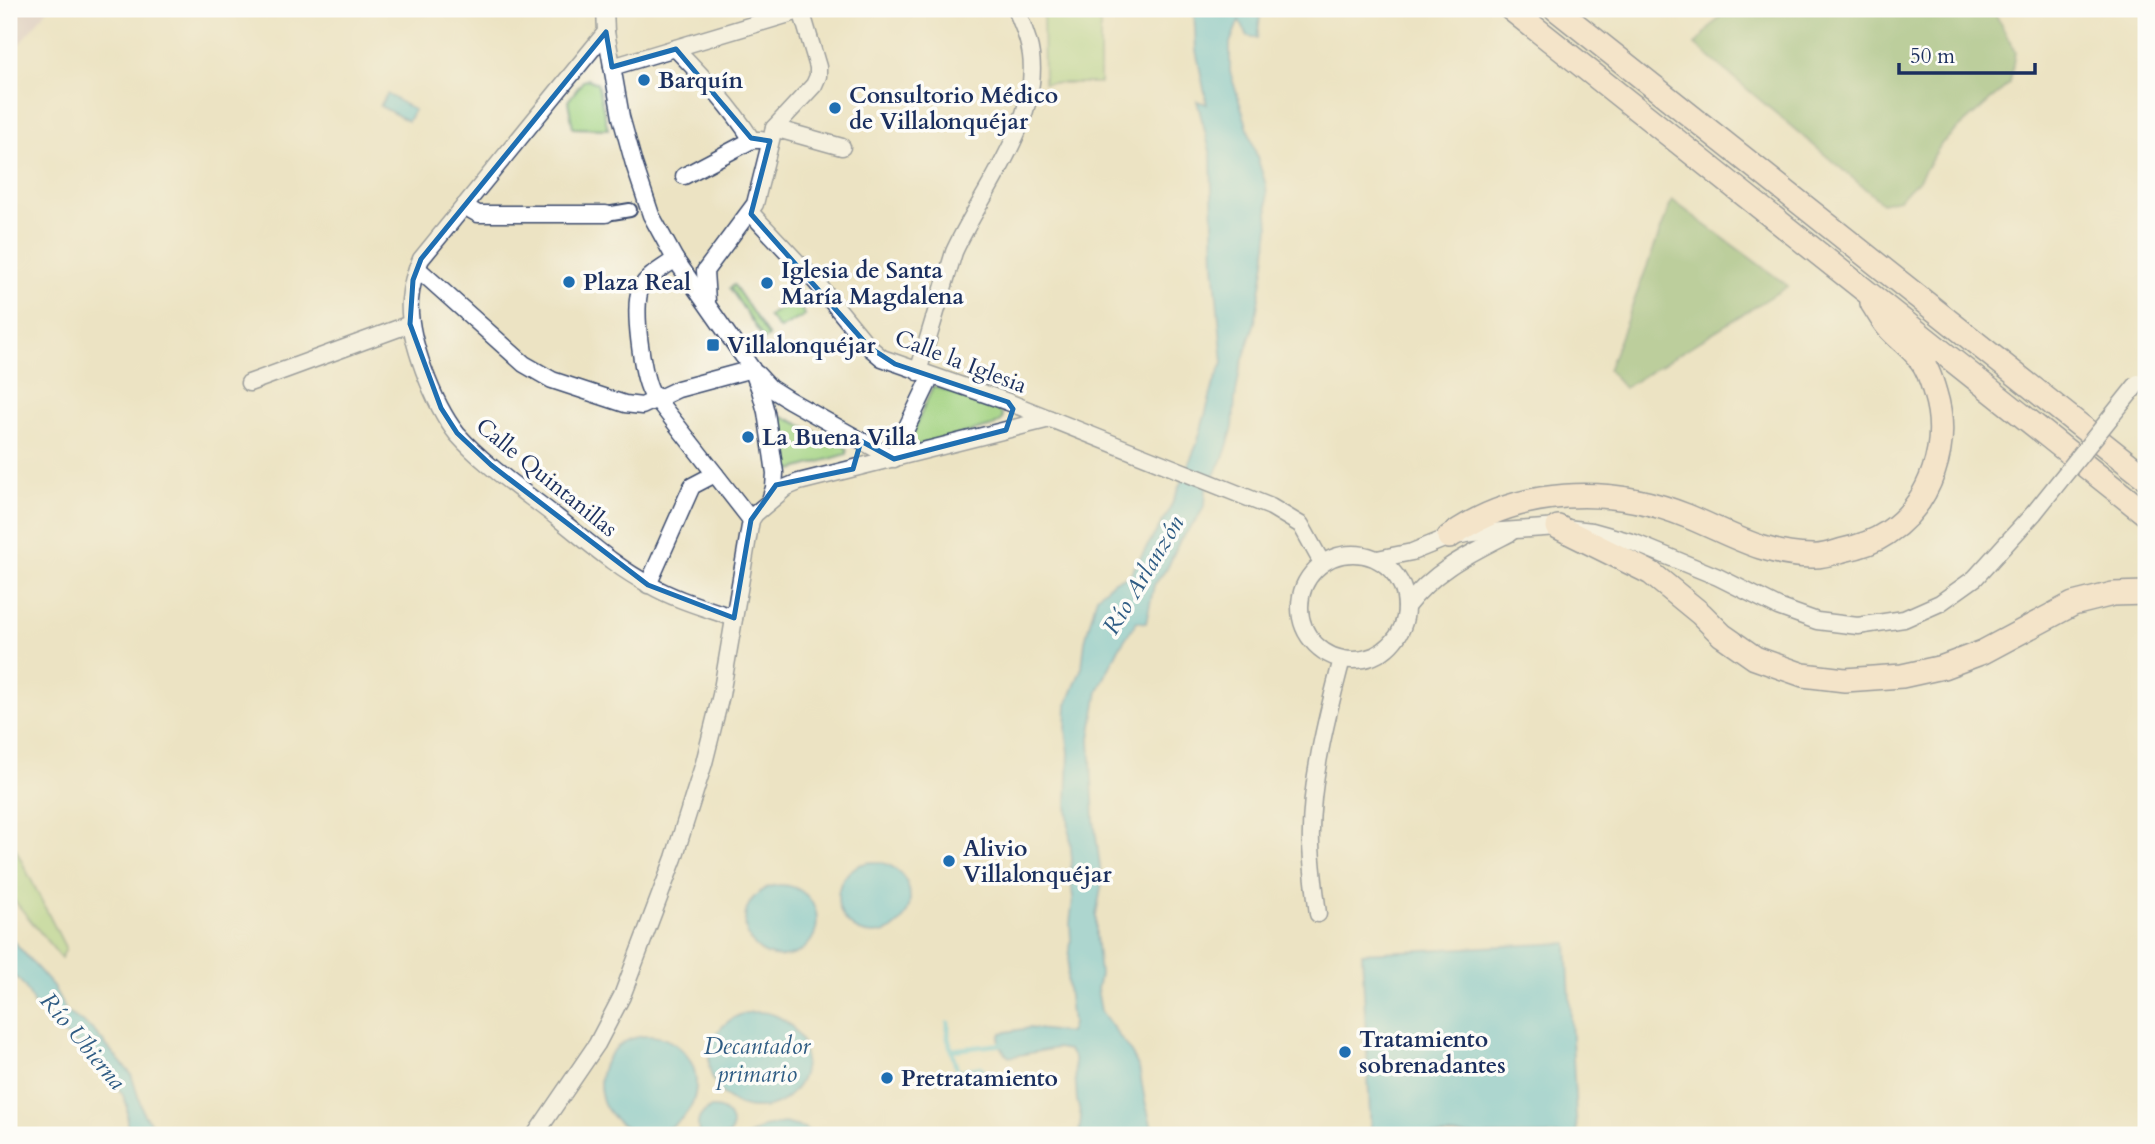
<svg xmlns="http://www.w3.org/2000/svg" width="2155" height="1144" viewBox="0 0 2155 1144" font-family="Cardo,serif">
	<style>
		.industrial { fill: #d2bdc8 }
		.green { fill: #a2d280; stroke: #5e806f; stroke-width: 2 }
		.forest { fill: #81b46e; stroke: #4e7266; stroke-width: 2 }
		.water { fill: #5fc6dd; stroke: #3d7a9e; stroke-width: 2 }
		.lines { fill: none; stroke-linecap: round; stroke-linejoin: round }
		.stream { stroke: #5fc6dd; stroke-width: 5 }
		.pedestrian-casing { stroke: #3a4a6d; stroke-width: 16 }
		.minor-casing { stroke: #3a4a6d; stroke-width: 19 }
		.secondary-casing { stroke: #3a4a6d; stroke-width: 26 }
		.pedestrian { stroke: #fff; stroke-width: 12 }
		.minor { stroke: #fff; stroke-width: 16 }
		.secondary { stroke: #fde4d1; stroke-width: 23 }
		.minor-bridge-casing { stroke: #3a4a6d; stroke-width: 19; stroke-linecap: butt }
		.minor-bridge { stroke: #fff; stroke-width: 16 }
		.marked { fill: none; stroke: #1f6fb2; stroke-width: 5; stroke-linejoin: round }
		.poi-dot { fill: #1f6fb2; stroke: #fdfcf7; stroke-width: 2.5 }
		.labels { text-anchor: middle; stroke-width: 7; stroke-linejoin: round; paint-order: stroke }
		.poi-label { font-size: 23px; font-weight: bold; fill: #1b2f5e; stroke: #fdfcf7; text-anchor: start }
		.street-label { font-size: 23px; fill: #1b2f5e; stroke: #fdfcf7 }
		.water-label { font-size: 24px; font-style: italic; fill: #2f5c84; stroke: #fdfcf7 }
	</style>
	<rect width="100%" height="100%" fill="#fdfcf7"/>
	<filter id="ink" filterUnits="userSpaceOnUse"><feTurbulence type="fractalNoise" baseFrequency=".0143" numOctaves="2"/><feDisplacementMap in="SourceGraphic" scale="14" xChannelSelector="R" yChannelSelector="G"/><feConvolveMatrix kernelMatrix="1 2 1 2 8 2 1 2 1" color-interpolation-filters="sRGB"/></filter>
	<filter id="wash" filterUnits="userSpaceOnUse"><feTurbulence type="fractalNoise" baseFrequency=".00686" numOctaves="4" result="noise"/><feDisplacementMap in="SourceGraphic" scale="28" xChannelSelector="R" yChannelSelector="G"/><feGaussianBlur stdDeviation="1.57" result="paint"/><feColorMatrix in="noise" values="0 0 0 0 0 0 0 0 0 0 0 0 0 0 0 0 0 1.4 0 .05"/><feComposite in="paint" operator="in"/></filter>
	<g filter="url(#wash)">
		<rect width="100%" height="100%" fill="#ece3c3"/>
		<polygon class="industrial" points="9,9 48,9 9,57"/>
		<g class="green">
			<polygon points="1043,9 1100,9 1100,83 1044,83"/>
			<polygon points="588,79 597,83 608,129 573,128 568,101 583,81"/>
			<polygon points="734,285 769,337 764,340 730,288"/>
			<polygon points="793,296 805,315 780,329 768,316 789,304 788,299"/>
			<polygon points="933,386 997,407 1003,416 1001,421 993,426 906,448"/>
			<polygon points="782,416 843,445 847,449 847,454 788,471 779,418"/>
			<polygon points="9,836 66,949 61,958 9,894"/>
		</g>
		<g class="forest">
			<polygon points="1726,9 1993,9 2015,52 2010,83 1942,143 1918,181 1899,199 1882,203 1695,45"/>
			<polygon points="1672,200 1788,286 1624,388 1608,370"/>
		</g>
		<g class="water">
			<path d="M1194 9H1258L1260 17 1257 38 1248 36 1239 20 1230 43V72L1266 185 1269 228 1265 262 1255 322 1240 369 1235 399 1233 427 1227 447 1222 461 1206 489 1205 505 1196 521 1180 540 1168 567 1154 585 1146 623 1137 621 1119 648 1098 691 1090 738 1094 820 1102 883 1096 915V935L1100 974 1097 989 1101 1011 1132 1054 1139 1068 1145 1101 1154 1135H1079L1081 1117 1077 1100 1074 1058 1068 1050 1057 1048 1009 1057C1001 1049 996 1043 1001 1033L1029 1028 1069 1033 1072 1024 1067 979 1071 940 1070 923 1073 898 1070 873 1072 860 1067 805 1069 753 1066 730 1067 705 1082 667 1085 641 1097 596 1114 581 1129 576 1169 511 1197 444 1214 383 1223 363 1214 265 1211 155 1197 101 1207 104 1196 50Z"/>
			<polygon points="387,94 414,110 408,121 380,106"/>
			<circle cx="874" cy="898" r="36"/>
			<circle cx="781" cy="921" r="36"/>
			<path d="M9 936 53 986 66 1011 93 1030 131 1074 144 1115 161 1135H134L127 1124V1105L122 1093 85 1050 65 1035 60 1021 47 1011 35 1008C29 991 23 982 9 971Z"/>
			<polygon points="1567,943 1577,1135 1371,1135 1362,953"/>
			<circle cx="757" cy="1060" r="48"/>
			<circle cx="648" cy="1084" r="48"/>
			<path d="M711 1108C727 1107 736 1120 730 1135H700C695 1123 699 1113 711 1108Z"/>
			<polygon points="784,1123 804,1128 814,1135 750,1135 763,1127"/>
		</g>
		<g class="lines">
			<g class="stream">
				<polyline points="948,1023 948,1038 957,1070 961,1071 981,1067 985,1074"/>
				<polyline points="951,1050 1004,1044"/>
			</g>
		</g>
	</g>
	<g filter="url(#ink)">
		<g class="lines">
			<g class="pedestrian-casing">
				<polyline id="pedestrian" points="606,214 630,210"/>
			</g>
			<g class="minor-casing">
				<g id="minor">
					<polyline points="605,9 606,32 621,117 634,164 651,215 675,259 752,369 760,390 766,412 775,473 774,488 770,500"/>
					<path d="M606 32 421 259C415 272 411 286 410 300 407 337 434 405 457 434 485 466 526 493 559 519 588 542 617 568 650 585 676 600 706 608 734 618"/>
					<path d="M676 49C704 78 731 106 752 140"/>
					<polyline points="612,67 806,9"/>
					<polyline points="774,128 842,147"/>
					<polyline points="684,176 752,140 761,140"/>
					<polyline points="464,206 478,214 606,214"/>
					<polyline points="750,212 816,282 869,347 882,358 1008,402 1271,507 1301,525 1322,563"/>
					<path d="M675 259C664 268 648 275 641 288 632 304 642 375 651 392L751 520"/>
					<polyline points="417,268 524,364 552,380 625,404 642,406 678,389 752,369"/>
					<polyline points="707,301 705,271 755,204 774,128 814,85 818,76 818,67 801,10"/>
					<path d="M918 372 954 252C980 194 1040 122 1031 55 1029 38 1022 24 1016 9"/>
					<polyline points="757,374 770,388 789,400 894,459"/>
					<polyline points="249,383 410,324"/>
					<polyline points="892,458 931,377"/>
					<circle cx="1353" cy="607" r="53"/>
					<polyline points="1377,559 1412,552 1449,537 1473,533 1558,527 1592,531 1635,543 1718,577 1778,607 1817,621 1858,626 1904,619 1940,603 1975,578 2034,513"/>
					<polyline points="648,585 692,486 715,474"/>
					<path d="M1406 607C1434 570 1469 554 1510 533"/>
					<path d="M1318 914C1315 891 1312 868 1311 845 1309 785 1327 716 1342 659"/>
					<polyline points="535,1135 597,1044 622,996 674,858 704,763 721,695 751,520 755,514 787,487 799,482 1050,419"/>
				</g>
			</g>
			<g class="secondary-casing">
				<g id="secondary">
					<polyline points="1511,9 2146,514"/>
					<polyline points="1556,9 2146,478"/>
					<polyline points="1558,527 1651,573 1701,614 1722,635 1755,658 1803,675 1845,680 1902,676 1943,667 1983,652 2073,604 2113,594 2146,593"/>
					<path d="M1449 537C1517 487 1611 485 1687 516 1731 534 1762 555 1812 556 1822 557 1833 553 1843 550 1858 547 1874 542 1887 533 1931 504 1951 444 1935 393 1932 382 1927 367 1920 359 1912 348 1899 339 1890 329 1883 322 1878 312 1872 303"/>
				</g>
			</g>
			<use href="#pedestrian" class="pedestrian"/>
			<use href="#minor" class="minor"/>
			<use href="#secondary" class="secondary"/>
			<g class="minor-bridge-casing">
				<polyline id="minor-bridge" points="2034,513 2138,383"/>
			</g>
			<use href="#minor-bridge" class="minor-bridge"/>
		</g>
	</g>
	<path d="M0 0H2155V1144H0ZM606 32 612 67 676 49 751 138 770 141 751 214 869 347 895 364 1008 402 1013 409 1006 430 894 459 861 441 853 469 776 485 751 520 734 618 648 585 491 465 457 433 441 408 410 324 413 280 421 259Z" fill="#ece3c3" fill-opacity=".55" fill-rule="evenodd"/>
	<path class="marked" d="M606 32 612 67 676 49 751 138 770 141 751 214 869 347 895 364 1008 402 1013 409 1006 430 894 459 861 441 853 469 776 485 751 520 734 618 648 585 491 465 457 433 441 408 410 324 413 280 421 259Z"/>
	<g class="poi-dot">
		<circle cx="644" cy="80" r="7"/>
		<circle cx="835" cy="108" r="7"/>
		<circle cx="569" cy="282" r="7"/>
		<circle cx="767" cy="283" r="7"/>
		<rect x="706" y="338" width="14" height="14" rx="3.5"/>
		<circle cx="748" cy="437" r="7"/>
		<circle cx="949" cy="861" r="7"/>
		<circle cx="1345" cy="1052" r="7"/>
		<circle cx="887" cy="1078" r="7"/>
	</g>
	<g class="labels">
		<g class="poi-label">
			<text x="658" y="88">Barquín</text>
			<text x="849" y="103">Consultorio Médico<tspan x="849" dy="26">de Villalonquéjar</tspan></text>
			<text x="781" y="278">Iglesia de Santa<tspan x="781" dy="26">María Magdalena</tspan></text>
			<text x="583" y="290">Plaza Real</text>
			<text x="727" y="353">Villalonquéjar</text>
			<text x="762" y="445">La Buena Villa</text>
			<text x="963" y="856">Alivio<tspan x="963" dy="26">Villalonquéjar</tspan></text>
			<text x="1359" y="1047">Tratamiento<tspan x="1359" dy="26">sobrenadantes</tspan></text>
			<text x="901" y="1086">Pretratamiento</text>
		</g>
		<g class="street-label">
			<text transform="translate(961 361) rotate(21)" y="8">Calle la Iglesia</text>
			<text transform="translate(547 477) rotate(39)" y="8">Calle Quintanillas</text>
		</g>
		<g class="water-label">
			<text transform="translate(1143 575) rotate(-59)" y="8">Río Arlanzón</text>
			<text transform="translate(83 1041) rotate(50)" y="8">Río Ubierna</text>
			<text x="757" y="1054">Decantador<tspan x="757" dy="28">primario</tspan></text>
		</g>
	</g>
	<rect width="2155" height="1144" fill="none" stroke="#fdfcf7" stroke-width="35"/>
	<path d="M1899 63v10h136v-10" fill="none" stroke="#1b2f5e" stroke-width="3.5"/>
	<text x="1910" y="63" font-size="21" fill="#1b2f5e" stroke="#fdfcf7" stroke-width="5" paint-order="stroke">50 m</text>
</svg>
